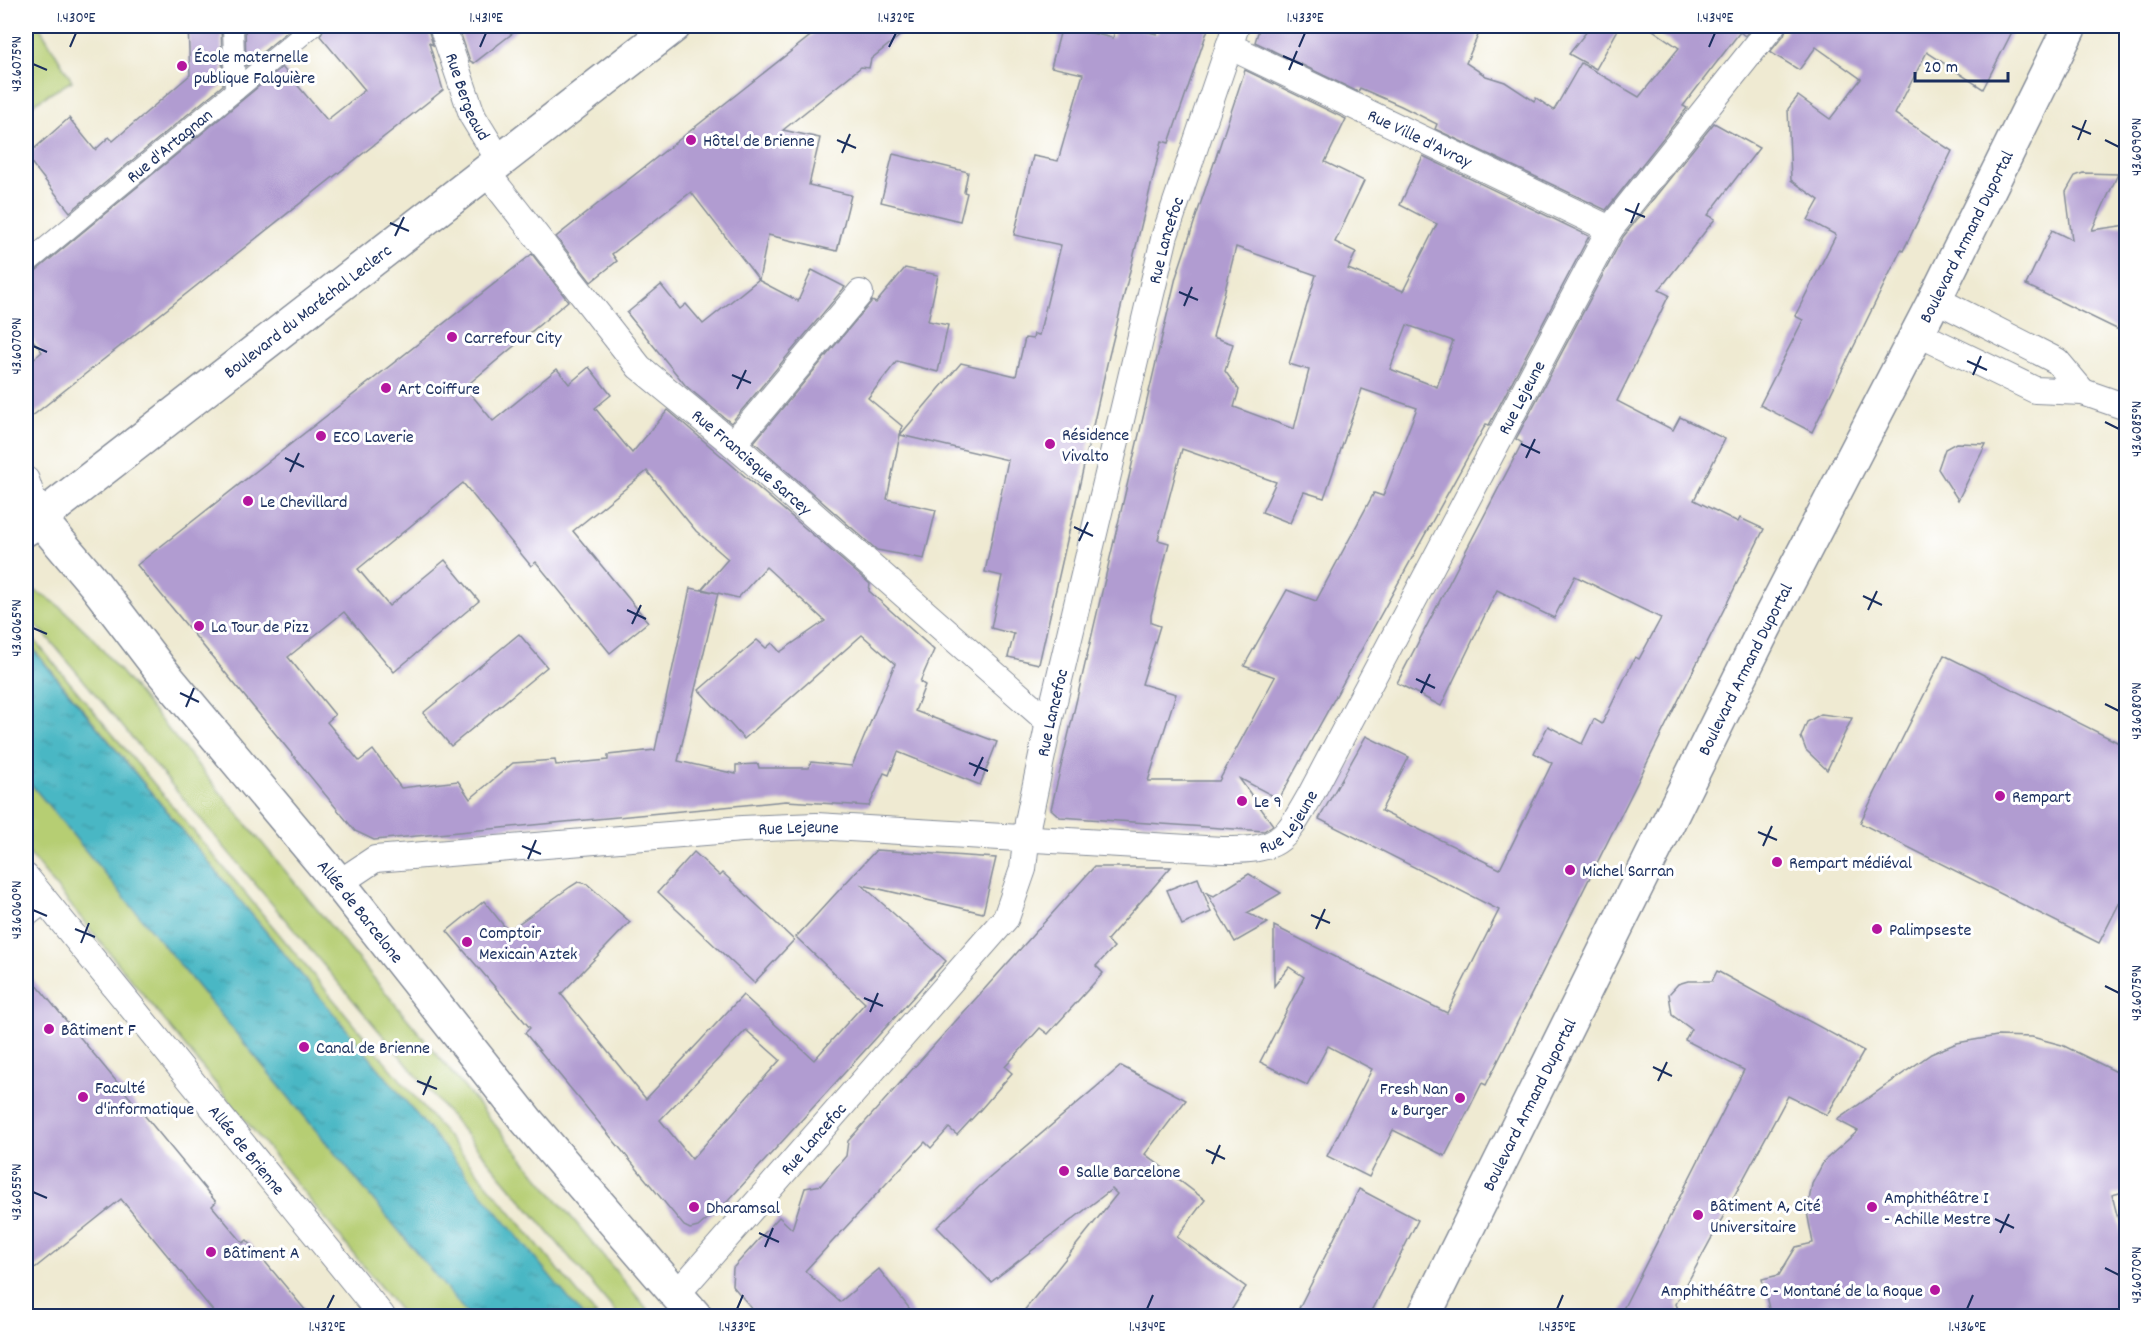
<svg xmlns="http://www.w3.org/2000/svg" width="2152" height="1342" viewBox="0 0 2152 1342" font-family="Dekko,sans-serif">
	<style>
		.green { fill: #b6ce73; stroke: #687e68; stroke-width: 1.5 }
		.water { fill: url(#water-ripples); stroke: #327391; stroke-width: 1.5 }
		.building { fill: #b19cd1; fill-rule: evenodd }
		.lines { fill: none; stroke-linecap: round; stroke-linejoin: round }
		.pedestrian-casing { stroke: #858c98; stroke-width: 22 }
		.minor-casing { stroke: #858c98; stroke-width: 28 }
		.tertiary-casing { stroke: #858c98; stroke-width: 36 }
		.secondary-casing { stroke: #858c98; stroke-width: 36 }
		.pedestrian { stroke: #fff; stroke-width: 20 }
		.minor { stroke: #fff; stroke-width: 26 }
		.tertiary { stroke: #fff; stroke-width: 33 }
		.secondary { stroke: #fff; stroke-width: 33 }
		.ticks { fill: none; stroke: #1b2f5e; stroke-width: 2 }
		.poi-dot { fill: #b5179e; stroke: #fff; stroke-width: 2 }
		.labels { text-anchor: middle; stroke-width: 6; stroke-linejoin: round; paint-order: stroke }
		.poi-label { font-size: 18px; fill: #1b2f5e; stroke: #fff; text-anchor: start }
		.street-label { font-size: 18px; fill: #1b2f5e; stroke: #fff }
		.neatline { fill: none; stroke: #1b2f5e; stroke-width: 2 }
		.ticks-label { font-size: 15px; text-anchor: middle; fill: #1b2f5e }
	</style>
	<defs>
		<pattern id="water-ripples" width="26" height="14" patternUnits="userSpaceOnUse" patternTransform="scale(1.5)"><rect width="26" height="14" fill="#4ab7c4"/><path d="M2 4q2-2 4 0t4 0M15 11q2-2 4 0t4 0" fill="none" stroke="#3d95a2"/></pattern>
	</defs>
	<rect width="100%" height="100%" fill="#fff"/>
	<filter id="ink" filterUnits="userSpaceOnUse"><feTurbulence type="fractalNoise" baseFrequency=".0167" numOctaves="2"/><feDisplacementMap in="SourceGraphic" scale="12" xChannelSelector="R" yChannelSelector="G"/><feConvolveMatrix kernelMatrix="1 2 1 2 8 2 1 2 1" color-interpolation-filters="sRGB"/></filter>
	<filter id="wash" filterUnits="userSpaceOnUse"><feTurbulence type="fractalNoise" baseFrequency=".008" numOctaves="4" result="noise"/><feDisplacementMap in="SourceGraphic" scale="24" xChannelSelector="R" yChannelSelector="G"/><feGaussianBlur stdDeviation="1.35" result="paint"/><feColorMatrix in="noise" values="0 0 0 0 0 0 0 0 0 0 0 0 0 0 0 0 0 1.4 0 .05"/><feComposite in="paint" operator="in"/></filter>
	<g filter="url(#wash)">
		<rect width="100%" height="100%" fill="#efead2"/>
		<g class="green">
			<polygon points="39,26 72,81 26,108 26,33"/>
			<path d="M26 588C52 594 72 619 91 636L653 1316H619L43 632 26 620Z"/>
			<polygon points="26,630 597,1316 582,1316 26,640"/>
			<polygon points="26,778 469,1316 404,1316 26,850"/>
		</g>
		<polygon class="water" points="26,640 26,641 583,1316 469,1316 26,778"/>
		<g id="blocks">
			<g class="building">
				<polygon points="188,26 221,26 223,85 70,212 26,156 69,118 95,150 109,137 113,141 190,75"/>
				<polygon points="245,26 294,26 246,66"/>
				<polygon points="325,26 427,26 433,45 429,43 443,90 26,421 26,365 42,352 26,331 26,279 282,67 327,120 365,90 320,36"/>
				<polygon points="458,26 522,26 474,63 470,61"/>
				<polygon points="823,26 912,26 871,59 869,68 861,67 783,130 820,138 809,185 851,195 837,251 768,235 759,280 691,192 612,254 617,261 591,282 556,237"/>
				<polygon points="1062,26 1113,38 1115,30 1123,31 1125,26 1157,34 1159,26 1209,26 1169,143 1162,141 1107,364 1039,664 1008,657 1014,634 991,628 1002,576 985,572 1008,460 900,435 887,499 936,510 924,559 877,550 754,442 872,301 876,303 905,268 938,275 928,321 948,325 938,372 897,361 868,398 902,426 900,435 961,363 1016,376 1025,338 1033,339 1034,334 1039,335 1061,245 1014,235 1033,156 1058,161 1083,74 1051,67"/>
				<polygon points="1260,26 1482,26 1466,63 1486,76 1505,82 1534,101 1536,98 1554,110 1581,63 1639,97 1679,48 1647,26 1753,26 1745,36 1740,32 1683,106 1687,108 1606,210 1435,129 1437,124 1401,106 1360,88 1358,92 1255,42"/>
				<polygon points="1591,26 1620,26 1596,69 1569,54"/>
				<polygon points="1787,26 2015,26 1983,89 1927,52 1919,67 1895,114 1952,151 1903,251 1901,250 1812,432 1760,405 1803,320 1795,316 1836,235 1808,220 1819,200 1791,180 1788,109 1798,96 1830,119 1861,79 1816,47 1799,70 1770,52 1784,35"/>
				<path d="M1245 70 1346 119 1325 162 1364 181 1335 242 1356 252 1348 269 1403 291 1437 224 1400 205 1423 156 1589 236 1489 425 1486 424 1279 799 1239 778 1273 825 1264 831 1060 817 1051 809 1176 277ZM1236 247 1316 275 1289 364 1309 370 1294 429 1234 407 1239 390 1225 371 1233 344 1213 337ZM1407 325 1453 341 1437 387 1390 369ZM1362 389 1417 408 1383 496 1374 493 1316 601 1287 590 1244 666 1275 677 1219 781H1148L1176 694 1142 684 1160 626 1151 623V615L1169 543 1158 540 1182 449 1276 482 1262 512 1290 523 1304 492 1324 498Z"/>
				<polygon points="1714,123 1759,148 1708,215 1715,219 1659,290 1669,295 1617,401 1673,430 1680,417 1725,439 1694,500 1738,522 1740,518 1764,529 1486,1085 1482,1083 1445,1156 1393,1130 1369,1177 1327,1156 1372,1069 1328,1046 1307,1085 1260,1062 1304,977 1289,967 1274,986 1274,926 1447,1013 1499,910 1319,819 1366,736 1409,757 1381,811 1500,869 1552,763 1534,753 1548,726 1582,744 1594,719 1602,724 1635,657 1639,659 1661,618 1575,576 1554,618 1497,590 1441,706 1397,683 1522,443 1516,439 1623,237"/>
				<polygon points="893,154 968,172 964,192 967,193 960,221 881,202"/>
				<polygon points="2083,173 2118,174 2092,230 2127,225 2127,334 2026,285 2052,230 2072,240 2066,192 2075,176"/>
				<path d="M532 254 568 301 465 387 493 421 557 369 569 384 589 367 611 395 595 408 632 453 668 410 870 584 869 591 934 650 920 682 925 685 915 711 997 742 980 785 898 752 889 775 884 773 869 806 786 801 374 840 355 831 137 565ZM647 471 696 531 728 559 702 589 738 598 766 567 825 621 780 652 772 643 766 648 757 640 699 690 744 739 862 635 895 664 852 766 811 762 809 768H759L758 764 736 765V774L678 761 718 593 690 588 655 750 608 755V760L556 765 555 760 513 763 470 799 458 781 401 788 373 750 359 761 327 722 335 715 288 657 344 612 394 672 479 601 445 560 389 606 358 569 463 483 531 566 536 562 610 653 648 622 573 531Z"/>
				<polygon points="812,270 845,287 731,423 686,386 627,313 661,285 680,309 686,304 703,324 758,280 798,301"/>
				<polygon points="1956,443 1986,444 1958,500 1938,469 1945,449"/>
				<polygon points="519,634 547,667 451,746 423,713"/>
				<polygon points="1944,655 2127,747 2127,888 2099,943 1860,823"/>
				<polygon points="1821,714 1852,718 1827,770 1806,750 1801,737 1807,722"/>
				<path d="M876 850 996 858 983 913 862 885 946 961 728 1201 698 1227 690 1229 684 1226 525 1033 530 1028 447 931 484 901 508 931 570 887 578 882 587 884 630 922 561 994 646 1099 743 995 814 1060 865 1003 796 937ZM746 1030 780 1060 692 1159 660 1120Z"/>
				<polygon points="694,852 720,876 723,873 794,940 754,983 658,892"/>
				<polygon points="1094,867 1171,867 1107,940 1114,947 1096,966 1103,973 1048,1034 1040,1028 1005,1067 1012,1073 981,1109 957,1135 949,1128 931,1148 925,1142 805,1271 840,1302 879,1269 916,1317 759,1317 732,1285 733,1268 779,1217 792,1229 805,1188 821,1185 846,1156 848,1141"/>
				<polygon points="1249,874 1281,893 1247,913 1268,923 1235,942 1207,893 1214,896"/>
				<polygon points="1198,878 1211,912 1182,925 1167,890"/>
				<polygon points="1717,971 1864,1051 1827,1115 1788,1096 1676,1304 1681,1317 1619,1317 1744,1070 1685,1040 1691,1029 1672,1015 1669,994 1678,984 1688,981 1712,981"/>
				<polygon points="26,972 216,1202 212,1206 243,1243 247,1240 311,1317 218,1317 121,1199 26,1275"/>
				<polygon points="1997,1036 2032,1037 2062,1045 2127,1077 2127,1191 2112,1195 2127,1255 2127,1317 1771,1317 1762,1279 1779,1275 1796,1247 1813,1243 1807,1212 1812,1184 1824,1161 1858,1131 1837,1120 1931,1054 1957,1043"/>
				<polygon points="1121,1066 1186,1100 1145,1154 1205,1200 1177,1237 1246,1287 1227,1317 1019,1317 1117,1194 1112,1189 991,1282 937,1227 980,1186"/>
				<polygon points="1359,1189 1418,1220 1369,1317 1313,1317 1299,1308"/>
			</g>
		</g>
	</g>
	<g filter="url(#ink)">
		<use href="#blocks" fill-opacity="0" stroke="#858c98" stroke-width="1.5"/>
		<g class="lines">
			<g class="pedestrian-casing">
				<g id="pedestrian">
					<polyline points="233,26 235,91"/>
					<path id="s1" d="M26 264 313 26"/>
				</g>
			</g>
			<g class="minor-casing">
				<g id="minor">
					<path id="s2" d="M442 26 473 117 501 163"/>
					<path id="s3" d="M1229 46 1610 229"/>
					<path id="s4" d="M487 173 639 367 733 444 1049 722"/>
					<polyline points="1935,299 2057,361 2083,392"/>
					<polyline points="1917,333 2035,390 2083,392 2126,407"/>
					<polyline points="733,444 860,293"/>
					<polyline points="26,480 39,518"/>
					<path id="s5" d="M26 877 382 1316"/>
					<path id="s6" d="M339 883 375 859 742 829 816 826 1222 850C1278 850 1283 844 1310 796L1610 229 1772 26"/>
					<polyline points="26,914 44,900"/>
					<path id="s7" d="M676 1295 1006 918 1023 869 1028 822 1049 722 1165 235 1236 26"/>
				</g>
			</g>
			<g class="tertiary-casing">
				<g id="tertiary">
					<path id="s8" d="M26 507 39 518 94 583 159 668 339 883 527 1121 695 1316"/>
					<path id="s9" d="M1424 1316 1764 629 1935 299 2070 26"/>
				</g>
			</g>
			<g class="secondary-casing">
				<g id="secondary">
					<path id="s10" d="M26 529 674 26"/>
				</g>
			</g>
			<use href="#pedestrian" class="pedestrian"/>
			<use href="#minor" class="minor"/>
			<use href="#tertiary" class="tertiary"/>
			<use href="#secondary" class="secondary"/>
		</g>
	</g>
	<path class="ticks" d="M70 47 76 33M480 47 486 33M889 47 896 33M1299 47 1305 33M1709 47 1715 33M1283 56 1303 65M33 64 47 70M1289 70 1297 51M2072 126 2091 134M837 140 856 148M2078 140 2086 120M2105 140 2119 147M842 153 850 134M1625 209 1645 217M390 223 409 231M1631 223 1639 203M395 236 404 217M1179 292 1198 300M1184 306 1192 287M33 346 47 352M1967 361 1987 370M732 375 751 383M1973 375 1981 356M737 389 746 370M2105 422 2119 429M1521 444 1540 453M285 458 304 467M1526 458 1535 439M290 472 299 453M1074 527 1093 536M1079 541 1088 522M1863 596 1882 605M627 610 646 619M1868 610 1877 591M632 624 641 605M33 628 47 634M1416 679 1435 688M180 693 199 702M1421 693 1430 674M2105 704 2119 711M186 707 194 688M969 763 988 771M974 776 983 757M1758 832 1777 840M522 846 541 854M1763 846 1772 826M528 859 536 840M33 910 47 916M1311 915 1330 923M75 929 95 937M1316 929 1325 909M81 943 89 923M2105 986 2119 993M864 998 883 1006M870 1012 878 993M1653 1067 1672 1076M417 1081 437 1089M1658 1081 1667 1062M423 1095 431 1076M1206 1150 1225 1159M1212 1164 1220 1145M33 1192 47 1198M1995 1219 2014 1228M759 1233 779 1242M2000 1233 2009 1214M765 1247 773 1228M2105 1268 2119 1275M327 1309 334 1295M737 1309 743 1295M1147 1309 1153 1295M1557 1309 1563 1295M1967 1309 1973 1295"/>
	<g class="poi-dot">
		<circle cx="182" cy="66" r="6"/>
		<circle cx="691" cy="140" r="6"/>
		<circle cx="452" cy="337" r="6"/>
		<circle cx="386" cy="388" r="6"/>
		<circle cx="321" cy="436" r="6"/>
		<circle cx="1050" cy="444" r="6"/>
		<circle cx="248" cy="501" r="6"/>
		<circle cx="199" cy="626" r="6"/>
		<circle cx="2000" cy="796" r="6"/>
		<circle cx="1242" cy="801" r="6"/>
		<circle cx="1777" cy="862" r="6"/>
		<circle cx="1570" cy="870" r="6"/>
		<circle cx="1877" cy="929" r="6"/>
		<circle cx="467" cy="942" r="6"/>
		<circle cx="49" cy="1029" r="6"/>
		<circle cx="304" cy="1047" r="6"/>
		<circle cx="83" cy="1097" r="6"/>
		<circle cx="1460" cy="1098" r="6"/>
		<circle cx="1064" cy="1171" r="6"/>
		<circle cx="694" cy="1207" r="6"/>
		<circle cx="1872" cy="1207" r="6"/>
		<circle cx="1698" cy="1215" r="6"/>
		<circle cx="211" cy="1252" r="6"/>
		<circle cx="1935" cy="1290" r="6"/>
	</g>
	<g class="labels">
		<g class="poi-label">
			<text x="194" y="62">École maternelle<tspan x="194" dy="21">publique Falguière</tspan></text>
			<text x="703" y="146">Hôtel de Brienne</text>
			<text x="464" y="343">Carrefour City</text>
			<text x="398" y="394">Art Coiffure</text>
			<text x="1062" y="440">Résidence<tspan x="1062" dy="21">Vivalto</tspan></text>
			<text x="333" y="442">ECO Laverie</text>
			<text x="260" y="507">Le Chevillard</text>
			<text x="211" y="632">La Tour de Pizz</text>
			<text x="2012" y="802">Rempart</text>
			<text x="1254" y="807">Le 9</text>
			<text x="1789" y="868">Rempart médiéval</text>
			<text x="1582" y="876">Michel Sarran</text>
			<text x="1889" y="935">Palimpseste</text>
			<text x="479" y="938">Comptoir<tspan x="479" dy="21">Mexicain Aztek</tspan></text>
			<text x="61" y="1035">Bâtiment F</text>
			<text x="316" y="1053">Canal de Brienne</text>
			<text x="95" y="1093">Faculté<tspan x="95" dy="21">d'informatique</tspan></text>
			<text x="1448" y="1094" text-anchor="end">Fresh Nan<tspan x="1448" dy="21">&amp; Burger</tspan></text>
			<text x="1076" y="1177">Salle Barcelone</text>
			<text x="1884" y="1203">Amphithéâtre I<tspan x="1884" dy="21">- Achille Mestre</tspan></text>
			<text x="1710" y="1211">Bâtiment A, Cité<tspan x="1710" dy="21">Universitaire</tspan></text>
			<text x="706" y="1213">Dharamsal</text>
			<text x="223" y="1258">Bâtiment A</text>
			<text x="1923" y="1296" text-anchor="end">Amphithéâtre C - Montané de la Roque</text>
		</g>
		<g class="street-label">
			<text dy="6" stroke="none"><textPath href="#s2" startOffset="75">Rue Bergeaud</textPath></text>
			<text dy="6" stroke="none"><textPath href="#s3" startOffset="212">Rue Ville d'Avray</textPath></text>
			<text dy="6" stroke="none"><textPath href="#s1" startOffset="186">Rue d'Artagnan</textPath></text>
			<text dy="6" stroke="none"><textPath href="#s9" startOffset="1208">Boulevard Armand Duportal</textPath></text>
			<text dy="6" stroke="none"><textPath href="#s7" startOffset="1198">Rue Lancefoc</textPath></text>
			<text dy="6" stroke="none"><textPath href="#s10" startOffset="356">Boulevard du Maréchal Leclerc</textPath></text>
			<text dy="6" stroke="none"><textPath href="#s6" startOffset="1456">Rue Lejeune</textPath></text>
			<text dy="6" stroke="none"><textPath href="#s4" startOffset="394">Rue Francisque Sarcey</textPath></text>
			<text dy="6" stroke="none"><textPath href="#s9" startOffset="722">Boulevard Armand Duportal</textPath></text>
			<text dy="6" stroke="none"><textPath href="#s7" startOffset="712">Rue Lancefoc</textPath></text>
			<text dy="6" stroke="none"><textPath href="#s6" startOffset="970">Rue Lejeune</textPath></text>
			<text dy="6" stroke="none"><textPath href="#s6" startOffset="468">Rue Lejeune</textPath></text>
			<text dy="6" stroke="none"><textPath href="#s8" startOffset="525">Allée de Barcelone</textPath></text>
			<text dy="6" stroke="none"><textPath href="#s9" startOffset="236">Boulevard Armand Duportal</textPath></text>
			<text dy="6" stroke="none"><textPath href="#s7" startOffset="208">Rue Lancefoc</textPath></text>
			<text dy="6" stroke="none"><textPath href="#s5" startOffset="351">Allée de Brienne</textPath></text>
		</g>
	</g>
	<rect width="2152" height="1342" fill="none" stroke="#fff" stroke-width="66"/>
	<path d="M1915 72v9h93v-9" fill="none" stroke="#1b2f5e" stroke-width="3"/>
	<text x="1924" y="72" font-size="18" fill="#1b2f5e" stroke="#ffffff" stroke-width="4.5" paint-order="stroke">20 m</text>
	<rect x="33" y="33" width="2086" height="1276" class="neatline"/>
	<g class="ticks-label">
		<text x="76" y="22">1.430°E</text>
		<text x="486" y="22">1.431°E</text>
		<text x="896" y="22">1.432°E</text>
		<text x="1305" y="22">1.433°E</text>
		<text x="1715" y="22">1.434°E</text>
		<text transform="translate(16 64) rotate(-90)" y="5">43.6075°N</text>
		<text transform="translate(2136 147) rotate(-90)" y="5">43.6090°N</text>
		<text transform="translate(16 346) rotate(-90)" y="5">43.6070°N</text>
		<text transform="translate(2136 429) rotate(-90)" y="5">43.6085°N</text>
		<text transform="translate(16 628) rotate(-90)" y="5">43.6065°N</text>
		<text transform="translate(2136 711) rotate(-90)" y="5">43.6080°N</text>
		<text transform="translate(16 910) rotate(-90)" y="5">43.6060°N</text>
		<text transform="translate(2136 993) rotate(-90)" y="5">43.6075°N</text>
		<text transform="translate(16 1192) rotate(-90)" y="5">43.6055°N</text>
		<text transform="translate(2136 1275) rotate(-90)" y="5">43.6070°N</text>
		<text x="327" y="1331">1.432°E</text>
		<text x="737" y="1331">1.433°E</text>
		<text x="1147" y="1331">1.434°E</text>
		<text x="1557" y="1331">1.435°E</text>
		<text x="1967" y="1331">1.436°E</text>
	</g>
</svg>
